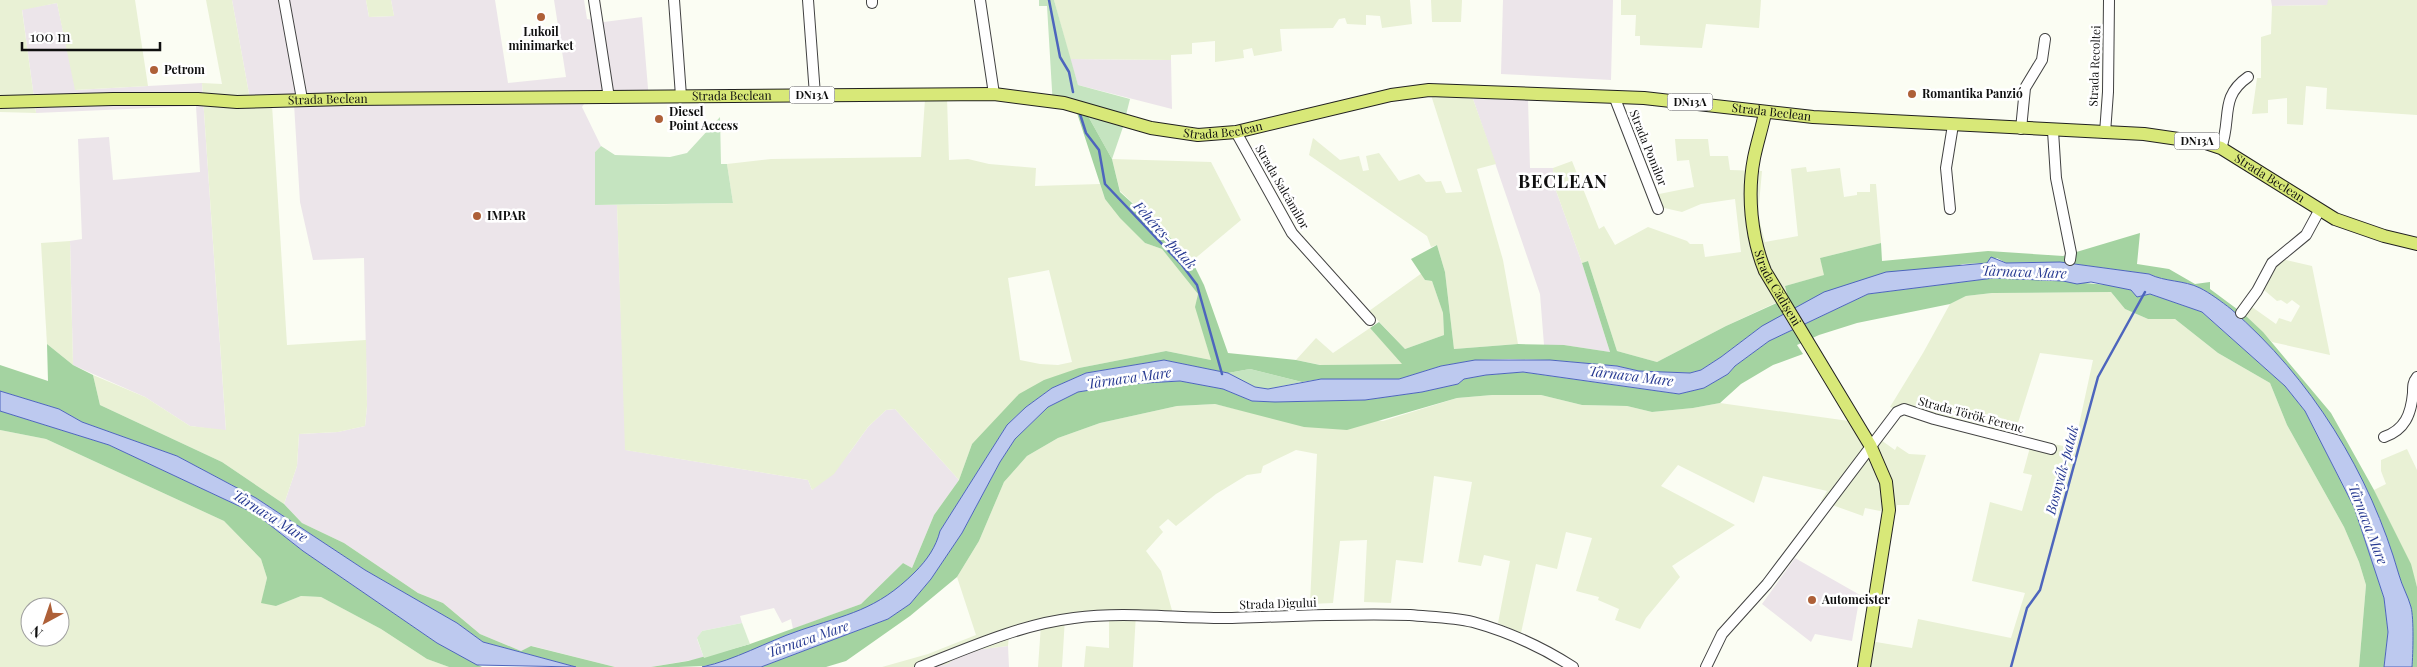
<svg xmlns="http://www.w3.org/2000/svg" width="2417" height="667" viewBox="0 0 2417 667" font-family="'Playfair Display',serif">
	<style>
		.industrial { fill: #ece5ea }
		.farmland { fill: #e9f1d5; fill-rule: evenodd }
		.green { fill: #c5e4c0 }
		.forest { fill: #a4d3a1 }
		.pitch { fill: #d8edd0 }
		.water { fill: #bdc9ef; stroke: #4d65bd }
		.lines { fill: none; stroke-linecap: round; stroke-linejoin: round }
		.stream { stroke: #4d65bd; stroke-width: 2.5 }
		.minor-casing { stroke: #424242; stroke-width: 12 }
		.major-casing { stroke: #202020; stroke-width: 14 }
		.minor { stroke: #fff; stroke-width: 10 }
		.major { stroke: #d8e878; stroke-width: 12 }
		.poi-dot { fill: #ae6038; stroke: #fff; stroke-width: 2 }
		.labels { text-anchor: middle; stroke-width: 5; stroke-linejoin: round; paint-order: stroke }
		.shield { fill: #fff; stroke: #575757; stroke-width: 1 }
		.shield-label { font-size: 11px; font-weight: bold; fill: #0f0f0f }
		.poi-label { font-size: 12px; font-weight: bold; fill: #0f0f0f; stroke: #fff; text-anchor: start }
		.street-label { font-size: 12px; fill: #0f0f0f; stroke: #fff }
		.water-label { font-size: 14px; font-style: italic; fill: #273a92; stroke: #fff }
		.district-label { font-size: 18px; font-weight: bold; letter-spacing: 1px; fill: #0f0f0f; stroke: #fff }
	</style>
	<rect width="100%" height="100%" fill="#fbfdf3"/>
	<g class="industrial">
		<polygon points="232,0 366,0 369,17 394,16 391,0 495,0 508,83 566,77 554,0 584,0 587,19 604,22 642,17 649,100 586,101 582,107 601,146 595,152 595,205 617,205 626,450 808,480 812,490 850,452 868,427 886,410 895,409 959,480 934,515 912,568 903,563 861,604 793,629 791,619 782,623 774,608 740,616 742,623 702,631 697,639 704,658 651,667 615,667 532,646 521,651 480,634 443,603 418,593 344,543 302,523 284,504 297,466 299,434 338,432 365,426 367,406 364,258 313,260 300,202 294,104 251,105"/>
		<polygon points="1503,0 1613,0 1611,80 1501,74"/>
		<polygon points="2271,0 2328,0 2328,5 2272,6"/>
		<polygon points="57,3 76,90 202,83 226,431 190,426 145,397 73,365 70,241 82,239 78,139 109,137 113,180 200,172 196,106 36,113 22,9"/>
		<polygon points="1070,59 1171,60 1172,109 1078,85"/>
		<polygon points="1473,99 1528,100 1530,168 1553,168 1554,185 1582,263 1610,352 1564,345 1544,345 1540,294"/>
		<polygon points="1795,558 1860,595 1852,641 1815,634 1811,642 1762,604"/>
		<polygon points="1008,646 1009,667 920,667 982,649"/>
	</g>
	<g class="farmland">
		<polygon points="0,0 135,0 148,86 75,90 57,3 22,10 36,113 0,112"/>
		<polygon points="206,0 232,0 251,105 272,105 287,345 366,340 367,406 365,426 338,432 299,434 297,466 284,504 222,462 100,405 93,375 145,397 190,426 226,430 202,83 222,84"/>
		<polygon points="366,0 391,0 394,16 369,17"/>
		<polygon points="1054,0 1410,0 1412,24 1382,28 1380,16 1366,15 1366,25 1347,24 1345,18 1339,19 1333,28 1280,29 1282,51 1254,56 1252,48 1243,50 1244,58 1215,62 1215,41 1192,43 1192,54 1171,55 1171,60 1070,59"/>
		<polygon points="1431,0 1462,0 1461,22 1432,22"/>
		<polygon points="1621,0 1761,0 1759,28 1706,24 1702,48 1640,45 1640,36 1635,36 1636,15 1621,15"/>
		<polygon points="2328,0 2417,0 2417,115 2326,109 2327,88 2306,86 2303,125 2287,124 2287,98 2268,100 2268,113 2252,114 2257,78 2261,78 2261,37 2271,34 2272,6 2327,5"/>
		<polygon points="1431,95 1473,99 1496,164 1477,169 1503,260 1518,344 1454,349 1445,272 1437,245 1431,247 1427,236 1309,155 1313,138 1340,160 1359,156 1363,171 1369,170 1366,156 1379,153 1399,181 1419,174 1426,182 1441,181 1446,193 1462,192"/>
		<path d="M947 98 949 160 968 159 989 164 1036 168 1035 186 1100 184 1105 199 1145 243 1162 249 1198 294 1196 307 1211 360 1166 351 1079 368 972 444 959 480 895 409 886 410 868 427 834 474 812 490 808 480 625 450 617 205 733 203 727 164 771 159 921 157 925 99ZM1049 270 1072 362 1058 365 1040 364 1020 360 1008 278Z"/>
		<polygon points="1675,139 1708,139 1710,156 1728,156 1730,170 1762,171 1758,215 1765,242 1798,236 1791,169 1806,167 1807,172 1840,168 1844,197 1857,195 1857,192 1870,192 1870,184 1876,184 1881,243 1820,258 1825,275 1785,286 1788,297 1726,326 1657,362 1617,351 1588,261 1582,263 1554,185 1553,168 1572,161 1599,229 1604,226 1615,245 1648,227 1687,241 1690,244 1703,244 1705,257 1741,252 1735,199 1701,204 1682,212 1660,207 1654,195 1694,187 1689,160 1677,161"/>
		<polygon points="1112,159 1211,162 1241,220 1192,261 1176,243 1120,191"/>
		<polygon points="70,241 73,365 47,344 41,243"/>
		<polygon points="2282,259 2312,266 2330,355 2272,342 2245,315 2252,307 2276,324 2279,318 2291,322 2300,306 2292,300 2287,304 2281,300 2277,301 2264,290 2264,279"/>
		<polygon points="1422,273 1425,280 1432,281 1443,313 1444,335 1405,349 1369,311"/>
		<polygon points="2111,292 2125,309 2148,319 2175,319 2218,353 2270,383 2287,425 2344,527 2359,562 2366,585 2359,667 1860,667 1864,640 1912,648 1918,619 2011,638 2025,593 1972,581 1990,502 2022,511 2032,475 2023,473 2032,440 2074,448 2093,360 2040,353 2011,445 1890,407 1923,353 1950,304 1966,296 1992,293"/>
		<polygon points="1370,328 1403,364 1321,365 1296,360 1316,338 1333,353"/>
		<polygon points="1492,395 1541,395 1582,405 1627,406 1652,412 1693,408 1720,403 1863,423 1871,433 1895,450 1897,446 1909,454 1926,455 1909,505 1897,505 1895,514 1865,508 1863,516 1821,501 1827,491 1763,476 1754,503 1678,465 1661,486 1735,525 1672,566 1680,577 1646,618 1640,629 1615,620 1619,609 1598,600 1599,597 1576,591 1592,538 1566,532 1557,569 1536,564 1521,633 1498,623 1510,561 1484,555 1481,566 1458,562 1472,482 1434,476 1423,563 1396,560 1391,603 1364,602 1367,540 1340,541 1333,603 1310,604 1317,454 1296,450 1263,466 1261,473 1247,475 1216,494 1176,526 1168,519 1159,527 1163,532 1146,551 1161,571 1173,614 1136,613 1133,667 1084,667 1086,646 1109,648 1109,615 1065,618 1062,667 1038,667 1041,625 1009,634 1008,646 982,649 955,658 948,664 936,666 933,663 920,667 882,667 928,654 976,635 957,577 979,541 1004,482 1027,456 1058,438 1100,423 1177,406 1215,404 1244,411 1383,421 1457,398"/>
		<path d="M0 430 46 439 224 521 261 559 267 578 264 591 276 606 301 596 321 597 381 629 427 659 449 667H0ZM30 607H60V637H30Z"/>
		<polygon points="2407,449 2417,470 2417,587 2410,564 2374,490 2386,484 2381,471 2381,460"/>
	</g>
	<g class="green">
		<polygon points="1039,0 1054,0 1078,85 1130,99 1123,127 1112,159 1088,116 1053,107 1047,6 1039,6"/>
		<polygon points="720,117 721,164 727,164 733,203 595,205 595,152 601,146 615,155 670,157 687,153"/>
		<polygon points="1250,369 1302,382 1268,389 1255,387 1228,373"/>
	</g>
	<g class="forest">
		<path d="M1077 113 1088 116 1112 159 1120 192 1176 243 1192 261 1204 285 1228 353 1296 360 1320 365 1402 364 1370 328 1379 322 1405 349 1444 335 1443 313 1432 281 1425 280 1411 259 1437 245 1445 272 1454 349 1518 344 1564 345 1610 352 1582 263 1588 261 1617 351 1657 362 1726 326 1788 298 1785 286 1824 275 1820 258 1881 243 1882 261 1988 251 2063 256 2140 233 2137 264 2169 269 2195 284 2210 282V289L2245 315 2263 332 2331 413 2374 490 2411 564 2417 587V667H2412C2413 654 2414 618 2411 607 2407 596 2402 586 2399 575 2370 474 2311 378 2231 309 2222 302 2210 293 2200 288 2184 280 2165 282 2149 274L2060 262 2006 263 1997 258 1987 263 1963 264 1762 326 1721 357 1701 370 1690 373 1639 371 1617 366 1550 360 1509 359 1475 360 1441 366 1399 379 1377 381 1321 379 1302 382 1250 369 1228 373 1164 360 1086 373 1052 388 1026 407 1007 425 940 531C924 599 833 621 776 641 753 649 729 662 704 666 688 667 668 667 651 667L688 661 750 644 861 604 903 563 912 568 934 515 959 480 972 444 1019 394 1044 380 1079 368 1166 351 1211 360 1195 307 1198 294 1162 249 1145 243 1120 218 1105 199Z"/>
		<polygon points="2012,277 2109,285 2131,290 2138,297 2150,294 2202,312 2285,386 2305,411 2354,507 2384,598 2388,632 2384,667 2359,667 2366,585 2359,562 2344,527 2287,425 2270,383 2218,353 2175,319 2148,319 2125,309 2111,292 1992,293 1966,296 1950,304 1857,323 1819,335 1797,345 1803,354 1773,365 1741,384 1720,403 1693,408 1652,412 1627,406 1582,405 1541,395 1492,395 1457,398 1347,430 1304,427 1215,404 1177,406 1100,423 1058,438 1027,456 1004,482 979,541 957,577 910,616 846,661 826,667 761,667 888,619 910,604 931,579 962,533 1000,462 1015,439 1048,407 1078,392 1128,384 1180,381 1223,389 1252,401 1275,402 1365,400 1422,392 1458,384 1464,379 1486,375 1523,372 1679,394 1704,388 1728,374 1735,366 1769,341 1868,294 1994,278"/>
		<polygon points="47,344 73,365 93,375 100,405 222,462 284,504 302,523 344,543 418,593 443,603 480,634 521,651 531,646 615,667 576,667 483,642 457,623 365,570 256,498 177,456 82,422 59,409 0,391 0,365 48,381"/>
		<polygon points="0,411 109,445 256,514 303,551 437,643 482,667 449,667 427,659 381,629 321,597 301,596 276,606 261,603 267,578 261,559 224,521 46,439 0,430"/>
	</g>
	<polygon class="pitch" points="742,623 750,644 704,658 697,638 702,631"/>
	<g class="water">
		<path d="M1991 257 2006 263 2060 262 2149 274C2165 282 2184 280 2200 288 2210 293 2222 302 2231 309 2311 378 2370 473 2399 575 2402 586 2408 596 2411 607 2414 618 2413 654 2412 667H2384L2388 632 2384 598 2354 507 2305 411 2285 386 2202 312 2150 294 2137 297 2131 290 2091 282 2077 284 2063 281 1994 278 1868 294 1769 341 1735 366 1728 374 1704 388 1679 394 1523 372 1486 375 1464 379 1458 384 1422 392 1365 400 1275 402 1252 401 1223 389 1180 381 1128 384 1078 392 1048 407 1015 439 1000 462 962 533 931 579 910 604 888 619 761 667H702C735 660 766 642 798 631 847 614 876 611 915 572 927 560 936 547 940 531L1007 425 1026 407 1052 388 1086 373 1164 360 1228 373 1255 387 1268 389 1321 379H1399L1441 366 1475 360H1550L1617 366 1639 371 1690 373 1701 370 1721 357 1762 326 1824 292 1886 272 1987 263Z"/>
		<polygon points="0,391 59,409 82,422 177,456 256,498 365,570 457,623 483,642 576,667 477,665 437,643 303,551 256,514 109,445 0,411"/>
	</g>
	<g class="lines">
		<g class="stream">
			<polyline points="1049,0 1060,57 1069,72 1073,92"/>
			<polyline points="1080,114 1086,133 1099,150 1105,184 1182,265 1197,285 1222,374"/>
			<polyline points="2011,667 2027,608 2040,590 2098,377 2145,292"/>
		</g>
		<g class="minor-casing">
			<g id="minor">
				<polyline points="284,0 302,99"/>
				<polyline points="594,0 609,98"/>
				<polyline points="674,0 681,96"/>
				<polyline points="808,0 815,95"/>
				<polyline points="872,0 872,3"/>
				<polyline points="980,0 994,94"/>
				<polyline points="1614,96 1658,209"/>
				<polyline points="2021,129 2025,88 2042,60 2045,39"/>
				<polyline points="2053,131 2056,178 2071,253 2070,260"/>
				<polyline points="1236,132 1292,233 1370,320"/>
				<polyline points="2105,133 2108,92 2109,0"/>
				<path d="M2221 148C2232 119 2219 97 2248 77"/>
				<polyline points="1950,209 1946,168 1953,125"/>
				<polyline points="2241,313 2257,291 2272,263 2306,235 2319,211"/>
				<path d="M2384 437C2405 430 2411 414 2413 393 2413 386 2413 382 2417 377"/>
				<path d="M920 667C968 648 1022 624 1074 618 1127 611 1179 619 1232 618 1291 616 1351 613 1410 615 1431 617 1453 617 1473 622 1509 632 1542 647 1573 667"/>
				<polyline points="1706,667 1722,634 1767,584 1897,412 1904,409 1934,419 2051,449"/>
			</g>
		</g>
		<g class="major-casing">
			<g id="major">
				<path id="s1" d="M0 102 113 99H198L237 102 346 99 994 94 1064 103 1151 128 1198 135 1236 132 1391 95 1429 90 1644 98 1813 117 2144 134 2206 143 2221 148 2335 219 2384 236 2417 244"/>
				<path id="s2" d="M1765 113C1762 128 1757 143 1754 158 1747 194 1751 237 1765 271L1870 445 1886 482 1889 510 1864 667"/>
			</g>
		</g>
		<use href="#minor" class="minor"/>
		<use href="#major" class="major"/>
	</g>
	<g class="poi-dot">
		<circle cx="541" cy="17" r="5"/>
		<circle cx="154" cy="70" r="5"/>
		<circle cx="1912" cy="94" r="5"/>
		<circle cx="659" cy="119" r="5"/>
		<circle cx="477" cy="216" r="5"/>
		<circle cx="1812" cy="600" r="5"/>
	</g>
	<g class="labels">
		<g class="shield">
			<rect x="789.5" y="86.5" width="45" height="17" rx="4"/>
			<rect x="1667.5" y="93.5" width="45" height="17" rx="4"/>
			<rect x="2174.5" y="132.5" width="45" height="17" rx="4"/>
		</g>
		<g class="shield-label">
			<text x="812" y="99">DN13A</text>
			<text x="1690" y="106">DN13A</text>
			<text x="2197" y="145">DN13A</text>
		</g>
		<g class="poi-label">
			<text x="541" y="36" text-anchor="middle">Lukoil<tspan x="541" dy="14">minimarket</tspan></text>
			<text x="164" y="74">Petrom</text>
			<text x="1922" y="98">Romantika Panzió</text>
			<text x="669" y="116">Diesel<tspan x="669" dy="14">Point Access</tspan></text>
			<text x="487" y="220">IMPAR</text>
			<text x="1822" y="604">Automeister</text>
		</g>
		<g class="street-label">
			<text transform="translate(2095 66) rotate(-88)" y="4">Strada Recoltei</text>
			<text dy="4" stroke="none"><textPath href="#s1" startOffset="732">Strada Beclean</textPath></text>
			<text dy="4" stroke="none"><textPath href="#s1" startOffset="328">Strada Beclean</textPath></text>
			<text dy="4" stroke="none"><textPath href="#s1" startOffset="1782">Strada Beclean</textPath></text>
			<text dy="4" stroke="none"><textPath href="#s1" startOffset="1228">Strada Beclean</textPath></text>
			<text transform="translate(1648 148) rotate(68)" y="4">Strada Pomilor</text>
			<text dy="4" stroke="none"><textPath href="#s1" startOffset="2291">Strada Beclean</textPath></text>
			<text transform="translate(1282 187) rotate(60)" y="4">Strada Salcâmilor</text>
			<text dy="4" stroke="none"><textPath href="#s2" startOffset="182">Strada Cădișeni</textPath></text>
			<text transform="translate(1971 415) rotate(15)" y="4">Strada Török Ferenc</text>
			<text transform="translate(1278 604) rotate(-2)" y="4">Strada Digului</text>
		</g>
		<g class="water-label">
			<text transform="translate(1165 235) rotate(48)" y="5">Fehéres-patak</text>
			<text transform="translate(2024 272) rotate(2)" y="5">Târnava Mare</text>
			<text transform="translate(1631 376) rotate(7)" y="5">Târnava Mare</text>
			<text transform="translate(1129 378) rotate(-8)" y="5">Târnava Mare</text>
			<text transform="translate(2062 470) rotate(-75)" y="5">Bosnyák-patak</text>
			<text transform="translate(270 516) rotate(32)" y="5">Târnava Mare</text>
			<text transform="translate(2368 524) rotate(69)" y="5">Târnava Mare</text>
			<text transform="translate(808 639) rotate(-19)" y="5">Târnava Mare</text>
		</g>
		<g class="district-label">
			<text x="1563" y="188">BECLEAN</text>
		</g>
	</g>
	<g transform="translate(45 622) rotate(220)"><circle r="24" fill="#ffffff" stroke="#9f9f9f"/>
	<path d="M0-4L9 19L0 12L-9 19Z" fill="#ae6038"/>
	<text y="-8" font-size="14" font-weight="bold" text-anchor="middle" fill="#0f0f0f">N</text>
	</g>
	<path d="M22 42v8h138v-8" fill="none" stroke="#0f0f0f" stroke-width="2.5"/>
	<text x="30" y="42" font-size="15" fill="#0f0f0f" stroke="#ffffff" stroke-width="4" paint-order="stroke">100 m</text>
</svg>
